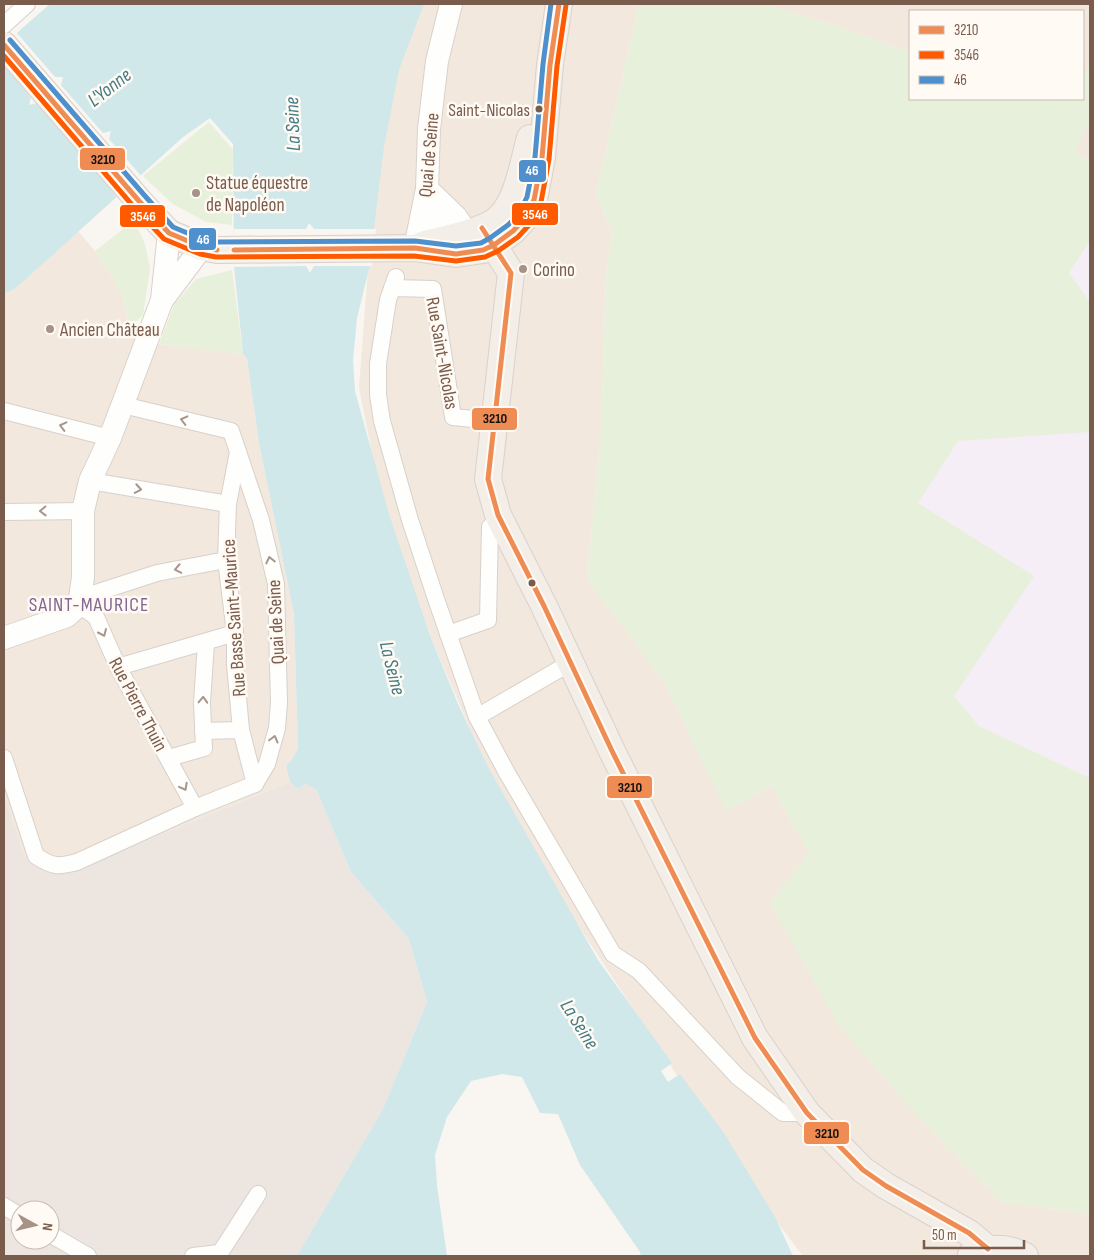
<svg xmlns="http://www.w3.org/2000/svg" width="1094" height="1260" viewBox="0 0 1094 1260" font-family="'Sofia Sans Condensed',sans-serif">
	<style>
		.residential { fill: #f2e8de }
		.industrial { fill: #ede5e0; fill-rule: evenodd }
		.education { fill: #f6eef6 }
		.green { fill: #e7f0db }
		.water { fill: #d0e8ea }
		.pier { fill: #f9f5f0 }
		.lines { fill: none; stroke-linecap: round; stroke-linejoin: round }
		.street-casing { stroke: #d7d1cb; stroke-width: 18 }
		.secondary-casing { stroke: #d9d2cb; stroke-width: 24 }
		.primary-casing { stroke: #dad1cc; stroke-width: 28 }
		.street { stroke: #fefefd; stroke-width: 16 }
		.secondary { stroke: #fefefd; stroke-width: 22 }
		.primary { stroke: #f3eee8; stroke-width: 26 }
		.bus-1-casing { stroke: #fffaf3; stroke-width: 9 }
		.bus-2-casing { stroke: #fffaf3; stroke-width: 9 }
		.bus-3-casing { stroke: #fffaf3; stroke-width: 9 }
		.bus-1 { stroke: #ef8c53; stroke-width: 5 }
		.bus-2 { stroke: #ff5a00; stroke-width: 5 }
		.bus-3 { stroke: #4d90cd; stroke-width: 5 }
		.oneway { stroke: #a8958b }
		.bus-dot { fill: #7a5c4d; stroke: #fffaf3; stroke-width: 2 }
		.poi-dot { fill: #a69286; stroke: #fffaf3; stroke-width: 2 }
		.labels { text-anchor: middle; stroke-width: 5; stroke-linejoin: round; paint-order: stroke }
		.bus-label { font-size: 18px; fill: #7a5c4d; stroke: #fffaf3; text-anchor: end }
		.street-label { font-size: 19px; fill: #7a5c4d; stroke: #fffaf3 }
		.poi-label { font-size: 19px; fill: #7a5c4d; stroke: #fffaf3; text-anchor: start }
		.water-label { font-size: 20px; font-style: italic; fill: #437c86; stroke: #fffaf3 }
		.neighbourhood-label { font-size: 20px; letter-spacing: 1px; fill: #846695; stroke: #fffaf3 }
		.line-badge { stroke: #fffaf3; stroke-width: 2 }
		.badge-label { font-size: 14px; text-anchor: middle; font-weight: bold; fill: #fff }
		.pale-badge-label { font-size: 14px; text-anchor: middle; font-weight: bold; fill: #111 }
	</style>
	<rect width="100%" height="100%" fill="#f9f5f0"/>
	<g class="residential">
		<polygon points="423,4 639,4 596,195 612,230 606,275 601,433 587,579 664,682 726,810 772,786 1002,1202 1090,1214 1090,1256 803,1256 752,1189 510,822 390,542 359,388 374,189 395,71"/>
		<polygon points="763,4 1090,4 1090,115 1040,99 1083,99 1083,11 910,11 910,52 830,24"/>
		<polygon points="1090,121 1090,162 1074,151"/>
		<polygon points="78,231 95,251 122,293 129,328 159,344 243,354 247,359 259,443 294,614 298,750 291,761 286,766 290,782 64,874 49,873 34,866 24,854 4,796 4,294 16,288"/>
	</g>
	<path class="industrial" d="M290 782 298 789 305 784 316 789 351 872 409 939 427 1002 383 1109 297 1256H4V796L24 854 34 866 49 873 64 874ZM20 1210H50V1240H20Z"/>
	<polygon class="education" points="1090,241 1090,778 979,726 954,698 880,567 917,503"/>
	<g class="green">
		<polygon points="639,4 763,4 830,24 910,52 910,99 1040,99 1047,101 1051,99 1083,99 1083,79 1090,61 1090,121 1074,151 1090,162 1090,241 1069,273 1090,302 1090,432 958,441 918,503 1034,576 954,696 979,726 1090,778 1090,1214 1002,1202 921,1120 838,1024 770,903 809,853 772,786 726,811 664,682 587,579 601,433 606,275 612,230 596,195"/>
		<polygon points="209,122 233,150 232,225 206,222 173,204 143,176"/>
		<polygon points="134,221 145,244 150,269 143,315 129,328 122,293 95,251"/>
		<polygon points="232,270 243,354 159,344 174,305 196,279"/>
	</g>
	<polygon class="water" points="50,4 424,4 399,70 384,147 369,269 357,318 353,360 355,391 389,514 429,633 458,704 488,767 598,960 672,1063 661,1071 668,1082 680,1074 724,1133 775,1217 793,1256 641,1256 640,1252 580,1165 558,1114 540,1113 522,1077 502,1074 471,1081 447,1117 435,1155 437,1185 447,1256 297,1256 383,1109 427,1002 409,939 351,872 316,789 305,784 298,789 290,782 286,766 291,761 298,749 294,614 259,443 247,359 243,354 234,267 233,144 210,118 183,137 16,288 4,294 4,44"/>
	<g class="pier">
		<polygon points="22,24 24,26 17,33 55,77 63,77 61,85 103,133 111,131 109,139 142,177 118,199 85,158 77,160 79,152 37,103 29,105 31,98 4,65 4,40"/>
		<polygon points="309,223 314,229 376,229 372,266 314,266 310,273 306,266 234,267 234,229 306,229"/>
	</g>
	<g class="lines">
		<g class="street-casing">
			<g id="street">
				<polyline points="4,25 27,4"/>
				<polyline points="396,277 388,300 378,364 378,395 382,421 410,520 436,599 477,717 507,773 613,954 639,971 738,1077 783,1113 807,1113"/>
				<polyline points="392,288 433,289 453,417 494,421"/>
				<polyline points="123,405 231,431 261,520 276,584 279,703 277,728 267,764 255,784"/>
				<polyline points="4,411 110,438"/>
				<polyline points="238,452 228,504 226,560 235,633 235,665 241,730 255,784"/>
				<polyline points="90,481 228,504"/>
				<polyline points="4,512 83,511"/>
				<polyline points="80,598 157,573 226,560"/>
				<polyline points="79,605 96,617 118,667 195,808"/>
				<polyline points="448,634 488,620 490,527 502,522"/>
				<polyline points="118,667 235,633"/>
				<polyline points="477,717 570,663"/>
				<polyline points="203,731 241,730"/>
				<path d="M4 758 36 856C53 867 58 867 77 862L195 808 255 784"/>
				<polyline points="169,758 204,748 202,703 206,642"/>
				<polyline points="4,1206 20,1216"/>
				<polyline points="50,1234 88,1256"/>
				<polyline points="193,1256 220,1253 258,1194"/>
			</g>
		</g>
		<g class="secondary-casing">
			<g id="secondary">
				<polyline points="427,189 456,217 467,233"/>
				<polyline points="415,248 427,189 429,129 437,61 451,4"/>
				<polyline points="434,251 437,222 436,199"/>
				<polyline points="163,299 202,247"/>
				<polyline points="4,638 67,616 79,605 83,577 83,511 90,481 110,438 162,300 169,233"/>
			</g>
		</g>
		<g class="primary-casing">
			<g id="primary">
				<polyline points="4,45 139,201 169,233 202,247 217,250 415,248 456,254 483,250 494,245 513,231 524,219 534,200 542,158 550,65 559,4"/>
				<polyline points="482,228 511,273 488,479 498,515 544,606 612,751 755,1038 807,1113 863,1170 886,1186 969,1233 988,1249"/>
				<path d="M422 245C443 239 484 232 499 218 518 200 523 162 530 138"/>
				<path d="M971 1255C991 1247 1006 1246 1025 1256"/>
			</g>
		</g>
		<use href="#street" class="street"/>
		<use href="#secondary" class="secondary"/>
		<use href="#primary" class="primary"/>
		<g class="bus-1-casing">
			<g id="bus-1">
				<polyline points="4,45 139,201 169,233 202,247 217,250"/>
				<polyline points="482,228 511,273 488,479 498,515 544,606 612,751 755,1038 807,1113 863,1170 886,1186 969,1233 988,1249"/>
				<polyline points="234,250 415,248 456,254 483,250 494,245 513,231 524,219 534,200 542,158 550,65 559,4"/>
			</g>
		</g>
		<g class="bus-2-casing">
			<polyline id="bus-2" points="4,56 133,206 164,239 200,254 216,257 414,256 456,261 485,257 498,251 518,237 530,224 541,202 549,159 557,66 566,5"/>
		</g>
		<g class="bus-3-casing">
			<polyline id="bus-3" points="10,40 145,196 173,227 204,240 218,242 415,241 456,246 481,243 490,238 508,225 518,215 527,197 535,157 543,64 551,4"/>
		</g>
		<use href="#bus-1" class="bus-1"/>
		<use href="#bus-2" class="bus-2"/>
		<use href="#bus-3" class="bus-3"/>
	</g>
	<defs><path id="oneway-chevron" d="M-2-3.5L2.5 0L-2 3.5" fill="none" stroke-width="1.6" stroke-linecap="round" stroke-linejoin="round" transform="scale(1.25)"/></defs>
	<g class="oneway">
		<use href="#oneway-chevron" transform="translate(184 420) rotate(-166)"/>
		<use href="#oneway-chevron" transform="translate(63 426) rotate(-166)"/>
		<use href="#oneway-chevron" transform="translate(138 489) rotate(10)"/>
		<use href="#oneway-chevron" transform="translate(43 511) rotate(179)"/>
		<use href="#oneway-chevron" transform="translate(270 560) rotate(-103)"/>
		<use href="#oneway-chevron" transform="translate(178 569) rotate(169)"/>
		<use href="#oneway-chevron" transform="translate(103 633) rotate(66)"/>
		<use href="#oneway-chevron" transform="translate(203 700) rotate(-88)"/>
		<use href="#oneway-chevron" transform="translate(274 739) rotate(-75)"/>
		<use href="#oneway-chevron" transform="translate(184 787) rotate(62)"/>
	</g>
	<g class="bus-dot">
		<circle cx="539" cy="109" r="4.5"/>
		<circle cx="532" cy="583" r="4.5"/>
	</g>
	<g class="poi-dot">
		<circle cx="196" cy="193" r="5"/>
		<circle cx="523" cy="269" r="5"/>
		<circle cx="50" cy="329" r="5"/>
	</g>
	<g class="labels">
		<g class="bus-label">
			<text x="530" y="116">Saint-Nicolas</text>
		</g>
		<g class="street-label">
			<text transform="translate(428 155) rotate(-85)" y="7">Quai de Seine</text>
			<text transform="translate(443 353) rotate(80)" y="7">Rue Saint-Nicolas</text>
			<text transform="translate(233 618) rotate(-94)" y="7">Rue Basse Saint-Maurice</text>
			<text transform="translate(275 622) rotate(-93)" y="7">Quai de Seine</text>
			<text transform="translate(139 704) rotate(62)" y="7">Rue Pierre Thuin</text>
		</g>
		<g class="poi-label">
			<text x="206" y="189">Statue équestre<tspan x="206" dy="22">de Napoléon</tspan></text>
			<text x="533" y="276">Corino</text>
			<text x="60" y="336">Ancien Château</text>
		</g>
		<g class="water-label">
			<text transform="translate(109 87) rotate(-38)" y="7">L'Yonne</text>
			<text transform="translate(292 124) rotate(-92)" y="7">La Seine</text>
			<text transform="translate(393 668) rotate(76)" y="7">La Seine</text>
			<text transform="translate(580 1024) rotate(58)" y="7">La Seine</text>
		</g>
		<g class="neighbourhood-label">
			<text x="89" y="611">SAINT-MAURICE</text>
		</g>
	</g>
	<g class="line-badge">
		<rect x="79" y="147" width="47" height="24" rx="5" fill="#ef8c53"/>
		<rect x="518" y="159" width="29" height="24" rx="5" fill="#4d90cd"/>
		<rect x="511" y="202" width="48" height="24" rx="5" fill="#ff5a00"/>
		<rect x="119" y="204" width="47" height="24" rx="5" fill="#ff5a00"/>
		<rect x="188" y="227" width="29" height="24" rx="5" fill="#4d90cd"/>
		<rect x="471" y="407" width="47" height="24" rx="5" fill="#ef8c53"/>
		<rect x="606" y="775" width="47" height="24" rx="5" fill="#ef8c53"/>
		<rect x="803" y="1121" width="47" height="24" rx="5" fill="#ef8c53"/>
	</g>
	<g class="badge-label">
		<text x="532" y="175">46</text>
		<text x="535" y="219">3546</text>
		<text x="143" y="221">3546</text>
		<text x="203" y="244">46</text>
	</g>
	<g class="pale-badge-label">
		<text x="103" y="164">3210</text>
		<text x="495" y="423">3210</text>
		<text x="630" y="792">3210</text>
		<text x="827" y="1138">3210</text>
	</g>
	<rect width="1094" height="1260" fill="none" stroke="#7a5c4d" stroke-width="10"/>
	<rect x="909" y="10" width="175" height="90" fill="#fffaf3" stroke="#cabbb1"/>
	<rect x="919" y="26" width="25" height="8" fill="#ef8c53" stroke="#cabbb1"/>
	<text x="954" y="35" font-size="15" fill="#7a5c4d">3210</text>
	<rect x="919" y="51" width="25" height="8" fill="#ff5a00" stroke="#cabbb1"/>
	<text x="954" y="60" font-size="15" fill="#7a5c4d">3546</text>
	<rect x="919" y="76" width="25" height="8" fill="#4d90cd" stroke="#cabbb1"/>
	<text x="954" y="85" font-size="15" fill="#7a5c4d">46</text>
	<g transform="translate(35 1225) rotate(98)"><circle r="24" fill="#fffaf3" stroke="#cabbb1"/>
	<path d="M0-4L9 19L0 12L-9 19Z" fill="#a69286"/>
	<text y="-8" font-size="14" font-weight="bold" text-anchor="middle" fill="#7a5c4d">N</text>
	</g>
	<path d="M924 1240v8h100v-8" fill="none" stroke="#7a5c4d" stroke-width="2.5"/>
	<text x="932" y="1240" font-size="15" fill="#7a5c4d" stroke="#fffaf3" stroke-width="4" paint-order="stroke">50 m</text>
</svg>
